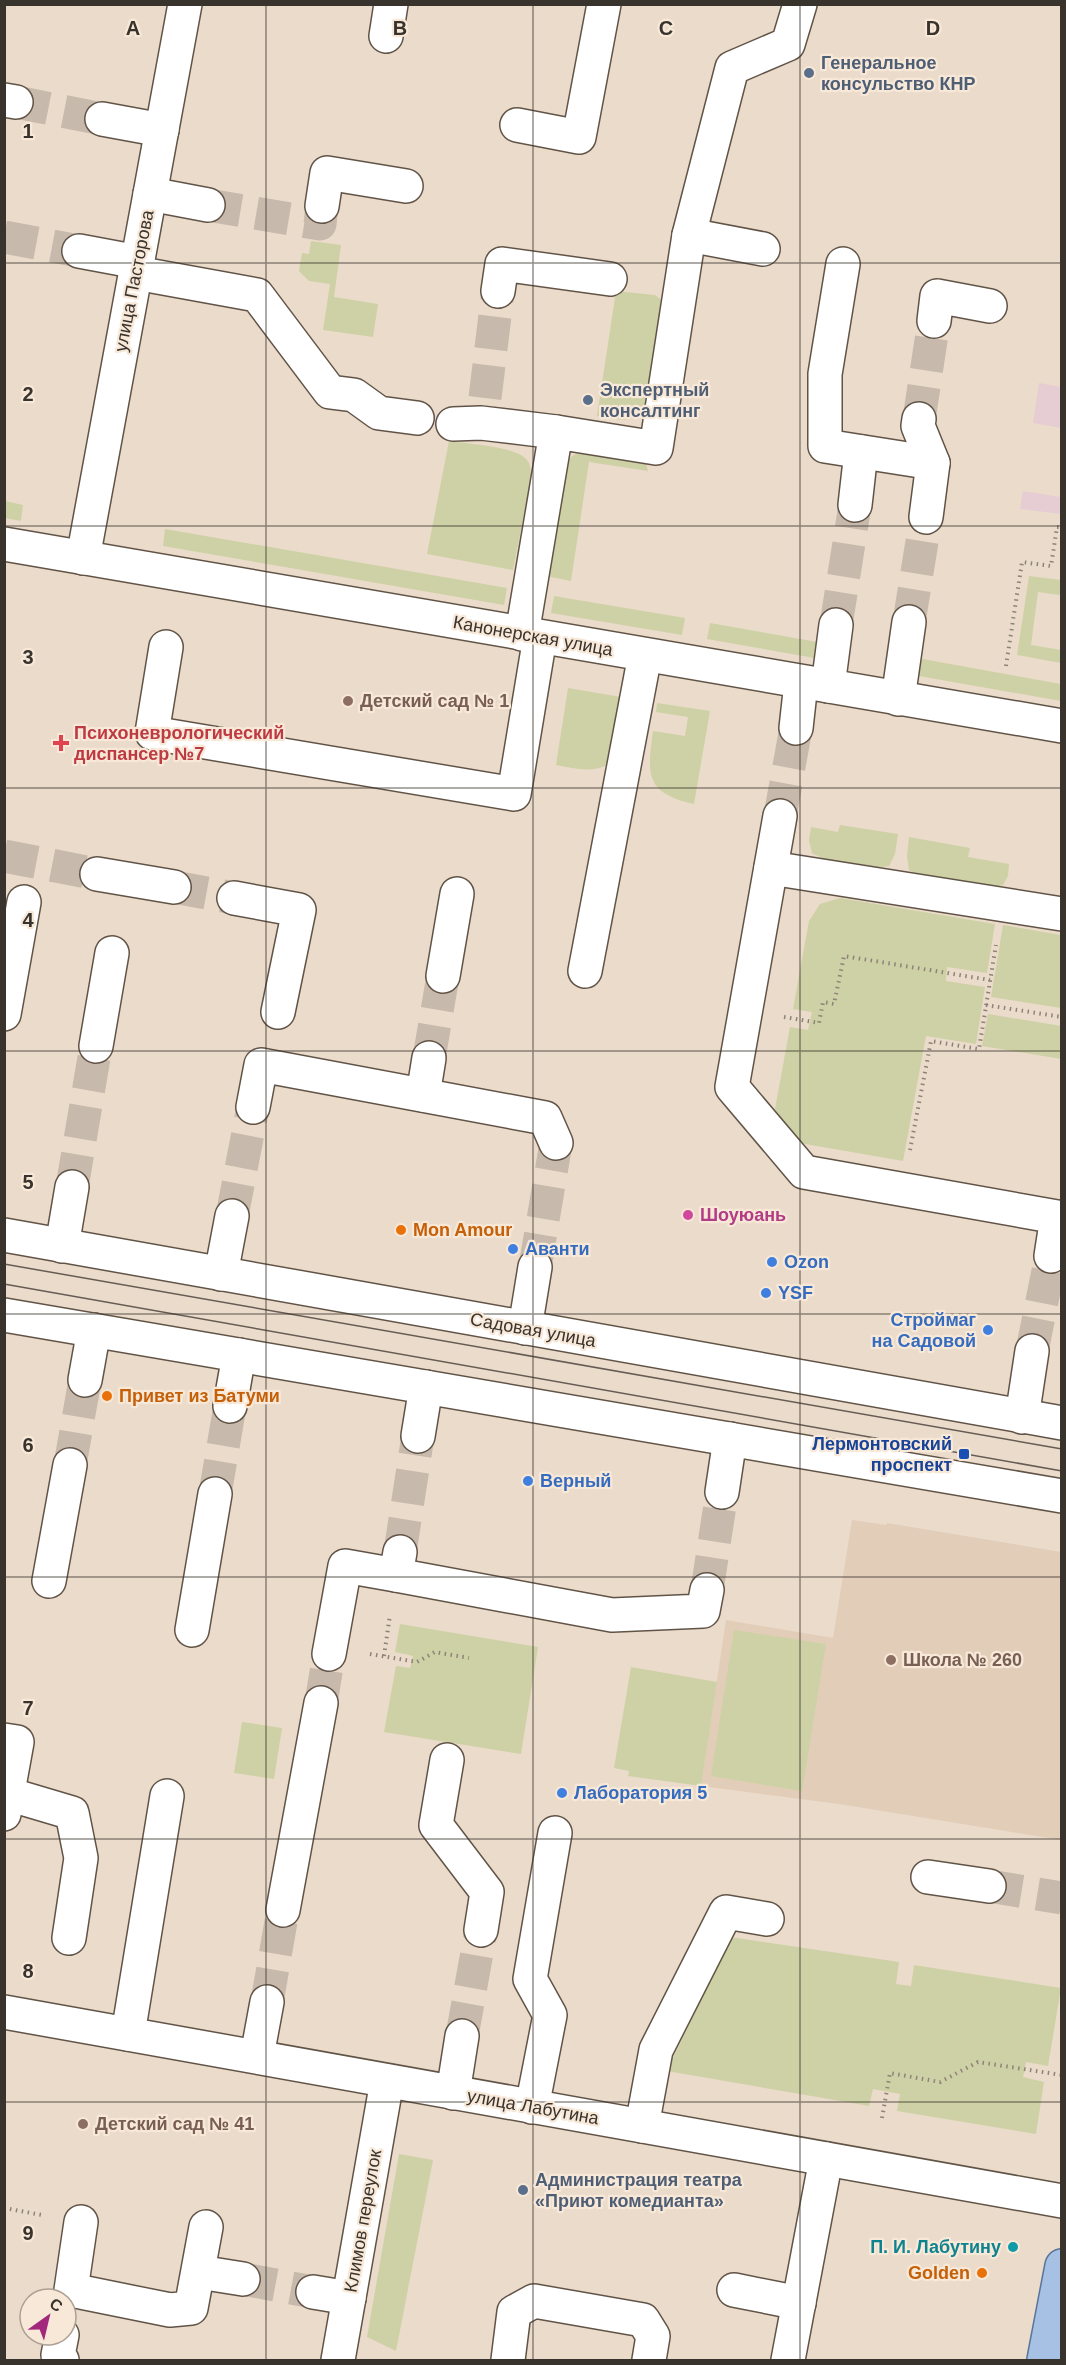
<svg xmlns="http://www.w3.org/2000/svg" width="1066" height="2365" viewBox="0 0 1066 2365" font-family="Arial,sans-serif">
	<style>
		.commercial { fill: #e6cdd3 }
		.built { fill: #e2cdb8 }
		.green { fill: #ced1a5 }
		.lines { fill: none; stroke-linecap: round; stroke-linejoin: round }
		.minor-tunnel { stroke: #c7b9ab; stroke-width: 33; stroke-dasharray: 33 16; stroke-linecap: butt }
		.minor-casing { stroke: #615447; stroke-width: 36 }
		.major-casing { stroke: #5a759a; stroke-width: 36 }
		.path { stroke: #8e8379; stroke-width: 4; stroke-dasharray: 1.5 4.5; stroke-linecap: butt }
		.minor { stroke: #fff; stroke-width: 33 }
		.major { stroke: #a7c1e5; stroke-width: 33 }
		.tram { stroke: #655c54; stroke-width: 1.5 }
		.grid { fill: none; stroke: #39332d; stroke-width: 1.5; stroke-opacity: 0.55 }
		.service-dot { fill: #5c6f8a; stroke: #f8e8d8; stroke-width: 2 }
		.education-dot { fill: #8d6e63; stroke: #f8e8d8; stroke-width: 2 }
		.health-dot { fill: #e0444e; stroke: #f8e8d8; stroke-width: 2 }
		.hotel-dot { fill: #d1479c; stroke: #f8e8d8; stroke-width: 2 }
		.food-dot { fill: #e8710a; stroke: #f8e8d8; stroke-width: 2 }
		.shop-dot { fill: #3f7fe0; stroke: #f8e8d8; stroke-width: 2 }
		.transit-dot { fill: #1a4fb4; stroke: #f8e8d8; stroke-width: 2 }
		.culture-dot { fill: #0f9aa8; stroke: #f8e8d8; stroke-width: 2 }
		.labels { text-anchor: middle; stroke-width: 4.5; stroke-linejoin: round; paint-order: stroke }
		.service-label { font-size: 18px; font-weight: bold; fill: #4e5e75; stroke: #f8e8d8; text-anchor: start }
		.street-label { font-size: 18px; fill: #39332d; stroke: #f8e8d8 }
		.education-label { font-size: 18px; font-weight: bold; fill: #785e54; stroke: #f8e8d8; text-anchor: start }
		.health-label { font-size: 18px; font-weight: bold; fill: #be3a42; stroke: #f8e8d8; text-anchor: start }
		.hotel-label { font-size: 18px; font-weight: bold; fill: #b23c85; stroke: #f8e8d8; text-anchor: start }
		.food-label { font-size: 18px; font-weight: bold; fill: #c56008; stroke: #f8e8d8; text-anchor: start }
		.shop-label { font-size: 18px; font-weight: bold; fill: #366cbe; stroke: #f8e8d8; text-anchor: start }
		.transit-label { font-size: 18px; font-weight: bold; fill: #164399; stroke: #f8e8d8; text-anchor: end }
		.culture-label { font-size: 18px; font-weight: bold; fill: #0d838f; stroke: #f8e8d8; text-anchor: end }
		.grid-label { font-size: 20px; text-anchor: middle; font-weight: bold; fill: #39332d; stroke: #f8e8d8; stroke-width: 4.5; stroke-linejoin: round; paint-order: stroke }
	</style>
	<rect width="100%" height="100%" fill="#ebdbcb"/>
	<g class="commercial">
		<polygon points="1039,383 1061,387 1061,428 1033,423"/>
		<polygon points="1023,491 1061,497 1061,514 1020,509"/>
	</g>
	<polygon class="built" points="852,1520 886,1525 887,1523 1061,1552 1061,1840 839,1804 701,1786 726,1620 833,1638"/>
	<g class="green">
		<polygon points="311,241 341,245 334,297 378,304 373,337 323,330 330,284 309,281 299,271 302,253 309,254"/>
		<path d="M616 291 655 295 663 301 648 406C635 426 617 419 597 416Z"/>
		<path d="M449 441C467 444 516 446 527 460 531 465 531 472 531 479L513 570 427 554Z"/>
		<polygon points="585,451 646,463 648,471 589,462 571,581 546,576 565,462 574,455"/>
		<polygon points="5,501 23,505 21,521 5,518"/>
		<polygon points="165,529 507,588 504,605 163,546"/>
		<polygon points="1029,576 1061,580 1060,595 1038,592 1031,645 1061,650 1061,663 1017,655"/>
		<polygon points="554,596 685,618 682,635 551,613"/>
		<polygon points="710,623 823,643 820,659 707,639"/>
		<polygon points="917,658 1061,684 1061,701 913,675"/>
		<path d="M568 688 621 697 609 764C592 774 574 768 556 765Z"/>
		<path d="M657 703 710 711 694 804C645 793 647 775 653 731L685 736 688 717 656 712Z"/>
		<path d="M840 825 898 834 895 854 889 866C866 870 833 865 812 853L809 841 811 827 838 832Z"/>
		<polygon points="909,837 970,848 968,857 1009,864 1008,876 1003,885 992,888 921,877 909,870 907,856"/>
		<polygon points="840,898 995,924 987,973 947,967 946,981 985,987 976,1044 926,1036 903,1161 788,1141 775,1109 790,1027 808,1030 812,1012 793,1009 809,921 820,904"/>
		<polygon points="1003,925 1061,935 1061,1008 991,997"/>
		<polygon points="988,1014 1061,1026 1061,1059 982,1046"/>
		<polygon points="400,1624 538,1647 521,1754 384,1732 396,1666 410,1668 413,1656 395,1652"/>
		<polygon points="734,1630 826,1644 802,1791 711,1776"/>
		<polygon points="631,1667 717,1682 701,1786 628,1776 629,1771 614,1768"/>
		<polygon points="242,1722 282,1728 274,1779 234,1773"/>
		<polygon points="730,1937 899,1962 896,1984 911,1986 914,1965 1061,1988 1048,2066 1026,2062 1023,2077 1044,2082 1036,2134 897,2111 900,2094 873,2089 869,2106 667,2071"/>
		<polygon points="399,2154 433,2160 396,2351 367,2337"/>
	</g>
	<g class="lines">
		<g class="minor-tunnel">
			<polyline points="16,102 102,119"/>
			<polyline points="208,205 320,224 322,206"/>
			<polyline points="4,237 79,251"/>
			<polyline points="485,398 498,291"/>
			<polyline points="919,419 934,321"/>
			<polyline points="909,622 926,517"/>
			<polyline points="836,625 855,505"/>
			<polyline points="780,816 796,728"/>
			<polyline points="4,856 97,874"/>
			<polyline points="174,887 234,898"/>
			<polyline points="429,1058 443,976"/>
			<polyline points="72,1187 96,1046"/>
			<polyline points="232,1216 253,1107"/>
			<polyline points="535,1267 556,1143"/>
			<polyline points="1032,1351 1051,1256"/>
			<polyline points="70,1465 85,1380"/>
			<polyline points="215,1494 230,1406"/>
			<polyline points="400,1552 418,1436"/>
			<polyline points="707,1590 722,1492"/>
			<polyline points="321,1703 329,1654"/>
			<polyline points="989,1886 1062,1898"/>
			<polyline points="267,2002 283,1910"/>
			<polyline points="462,2036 481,1930"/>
			<polyline points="243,2279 313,2292"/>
		</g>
		<g class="minor-casing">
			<g id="minor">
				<polyline points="386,36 391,4"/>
				<polyline points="4,100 16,102"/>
				<polyline points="102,119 162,130"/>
				<polyline points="517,125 579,137 604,4"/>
				<polyline points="150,194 208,205"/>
				<polyline points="322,206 327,173 406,186"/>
				<polyline points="689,235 732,68 788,44 800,4"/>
				<polyline points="79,251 138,262"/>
				<polyline points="843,264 825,374 825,446 933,463"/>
				<polyline points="136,273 257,295 330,392 354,395 379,413 417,418"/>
				<polyline points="498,291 502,264 610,279"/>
				<polyline points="934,321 937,296 990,306"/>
				<polyline points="919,419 918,426 933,463 926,517"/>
				<polyline points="453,424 481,423 556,432"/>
				<polyline points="855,505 861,452"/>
				<polyline points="4,544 1062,726"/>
				<polyline points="83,558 185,4"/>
				<polyline points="522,634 556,432 656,448 689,235 763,249"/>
				<polyline points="166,647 152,733 514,794 540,637"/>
				<polyline points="828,686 836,625"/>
				<polyline points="898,699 909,622"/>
				<polyline points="796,728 801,683"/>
				<polyline points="780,816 732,1087 804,1172 1057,1217 1051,1256"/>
				<polyline points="771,868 1062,914"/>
				<polyline points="97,874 174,887"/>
				<polyline points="234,898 299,910 278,1012"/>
				<polyline points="585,971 645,655"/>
				<polyline points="443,976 457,894"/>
				<polyline points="4,1014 24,902"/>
				<polyline points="96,1046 112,953"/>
				<polyline points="423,1095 429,1058"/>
				<polyline points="253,1107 261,1065 545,1118 556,1143"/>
				<polyline points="4,1235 1062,1423"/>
				<polyline points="62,1246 72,1187"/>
				<polyline points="221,1274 232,1216"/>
				<polyline points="4,1315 1062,1496"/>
				<polyline points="525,1328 535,1267"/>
				<polyline points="85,1380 94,1330"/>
				<polyline points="230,1406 239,1355"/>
				<polyline points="1022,1417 1032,1351"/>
				<polyline points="418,1436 426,1387"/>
				<polyline points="722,1492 730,1439"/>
				<polyline points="396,1575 612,1615 703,1611 707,1590"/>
				<polyline points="49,1581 70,1465"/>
				<polyline points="192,1630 215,1494"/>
				<polyline points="329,1654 345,1566 396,1575 400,1552"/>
				<polyline points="4,1740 17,1742 4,1814"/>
				<polyline points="447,1760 436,1825 487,1892 481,1930"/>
				<polyline points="8,1794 72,1813 81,1858 69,1938"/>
				<polyline points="928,1877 989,1886"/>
				<polyline points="283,1910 321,1703"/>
				<polyline points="4,2012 1062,2201"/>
				<polyline points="128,2034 167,1796"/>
				<polyline points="257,2056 267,2002"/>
				<polyline points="453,2093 462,2036"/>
				<polyline points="532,2107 550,2015 530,1979 555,1833"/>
				<polyline points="642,2126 656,2050 726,1912 767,1919"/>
				<polyline points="81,2222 71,2290 170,2310 191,2308 206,2227"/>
				<polyline points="199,2272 243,2279"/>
				<polyline points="734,2290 799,2303"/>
				<polyline points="313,2292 349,2298"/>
				<polyline points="62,2335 58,2355 62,2360"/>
				<polyline points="338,2360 387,2081"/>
				<polyline points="508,2360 514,2312 534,2301 643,2320 653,2336 649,2360"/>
				<polyline points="788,2360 826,2159"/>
			</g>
		</g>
		<g class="major-casing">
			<polyline id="major" points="1044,2360 1062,2266"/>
		</g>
		<g class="path">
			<polyline points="1006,666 1022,562 1051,566 1057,527 1062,527"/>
			<polyline points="986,1005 1062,1017"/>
			<polyline points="784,1017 819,1023 823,1002 834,1004 844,956 990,980"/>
			<polyline points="910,1150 931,1041 979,1049 996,945"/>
			<polyline points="370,1654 417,1662 435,1652 469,1658"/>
			<polyline points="384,1656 390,1615"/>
			<polyline points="882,2118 890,2073 940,2082 978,2062 1062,2075"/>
			<polyline points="4,2208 42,2215"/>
		</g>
		<use href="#minor" class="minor"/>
		<use href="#major" class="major"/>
		<g class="tram">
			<polyline points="4,1264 1062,1449"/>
			<polyline points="4,1284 1062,1471"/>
		</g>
	</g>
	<path class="grid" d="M266 4V2360M533 4V2360M800 4V2360M4 263H1062M4 526H1062M4 788H1062M4 1051H1062M4 1314H1062M4 1577H1062M4 1839H1062M4 2102H1062"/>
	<g class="service-dot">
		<circle cx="809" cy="73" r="6"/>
		<circle cx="588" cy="400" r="6"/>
		<circle cx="523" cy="2190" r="6"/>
	</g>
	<g class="education-dot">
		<circle cx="348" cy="701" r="6"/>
		<circle cx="891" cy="1660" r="6"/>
		<circle cx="83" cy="2124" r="6"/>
	</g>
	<path class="health-dot" d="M58 734h6v6h6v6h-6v6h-6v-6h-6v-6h6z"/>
	<circle class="hotel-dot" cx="688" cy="1215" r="6"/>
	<g class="food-dot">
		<circle cx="401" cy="1230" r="6"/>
		<circle cx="107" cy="1396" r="6"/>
		<circle cx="982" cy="2273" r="6"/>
	</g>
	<g class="shop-dot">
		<circle cx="513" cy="1249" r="6"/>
		<circle cx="772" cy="1262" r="6"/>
		<circle cx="766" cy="1293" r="6"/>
		<circle cx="988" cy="1330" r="6"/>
		<circle cx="528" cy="1481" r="6"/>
		<circle cx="562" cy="1793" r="6"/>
	</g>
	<rect class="transit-dot" x="958" y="1448" width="12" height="12" rx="3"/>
	<circle class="culture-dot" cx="1013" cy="2247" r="6"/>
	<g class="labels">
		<g class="service-label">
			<text x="821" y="69">Генеральное<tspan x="821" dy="21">консульство КНР</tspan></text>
			<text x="600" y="396">Экспертный<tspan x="600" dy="21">консалтинг</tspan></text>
			<text x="535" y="2186">Администрация театра<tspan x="535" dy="21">«Приют комедианта»</tspan></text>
		</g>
		<g class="street-label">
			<text transform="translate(134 281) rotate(-79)" y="6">улица Пасторова</text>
			<text transform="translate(533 636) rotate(10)" y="6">Канонерская улица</text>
			<text transform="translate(533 1330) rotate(10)" y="6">Садовая улица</text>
			<text transform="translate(533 2107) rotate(10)" y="6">улица Лабутина</text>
			<text transform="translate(363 2221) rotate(-80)" y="6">Климов переулок</text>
		</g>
		<g class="education-label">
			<text x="360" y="707">Детский сад № 1</text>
			<text x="903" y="1666">Школа № 260</text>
			<text x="95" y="2130">Детский сад № 41</text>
		</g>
		<g class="health-label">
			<text x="74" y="739">Психоневрологический<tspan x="74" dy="21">диспансер №7</tspan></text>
		</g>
		<g class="hotel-label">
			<text x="700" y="1221">Шоуюань</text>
		</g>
		<g class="food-label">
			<text x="413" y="1236">Mon Amour</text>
			<text x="119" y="1402">Привет из Батуми</text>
			<text x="970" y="2279" text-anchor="end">Golden</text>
		</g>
		<g class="shop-label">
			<text x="525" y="1255">Аванти</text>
			<text x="784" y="1268">Ozon</text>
			<text x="778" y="1299">YSF</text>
			<text x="976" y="1326" text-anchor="end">Строймаг<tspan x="976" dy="21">на Садовой</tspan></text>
			<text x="540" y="1487">Верный</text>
			<text x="574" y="1799">Лаборатория 5</text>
		</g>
		<g class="transit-label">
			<text x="952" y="1450">Лермонтовский<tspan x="952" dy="21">проспект</tspan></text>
		</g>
		<g class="culture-label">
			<text x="1001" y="2253">П. И. Лабутину</text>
		</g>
	</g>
	<g class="grid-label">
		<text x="133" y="35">A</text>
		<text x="400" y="35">B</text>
		<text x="666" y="35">C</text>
		<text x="933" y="35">D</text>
		<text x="28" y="138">1</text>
		<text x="28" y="401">2</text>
		<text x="28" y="664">3</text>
		<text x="28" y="927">4</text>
		<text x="28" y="1189">5</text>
		<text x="28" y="1452">6</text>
		<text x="28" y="1715">7</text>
		<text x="28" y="1978">8</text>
		<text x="28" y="2240">9</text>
	</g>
	<rect width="1066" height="2365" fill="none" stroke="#39332d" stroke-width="12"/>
	<g transform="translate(48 2317) rotate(34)"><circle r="28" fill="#f8e8d8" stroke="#aca094" stroke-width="1.5"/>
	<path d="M0-4.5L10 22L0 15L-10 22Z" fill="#a3277b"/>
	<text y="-9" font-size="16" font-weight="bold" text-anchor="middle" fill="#39332d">С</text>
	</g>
</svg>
